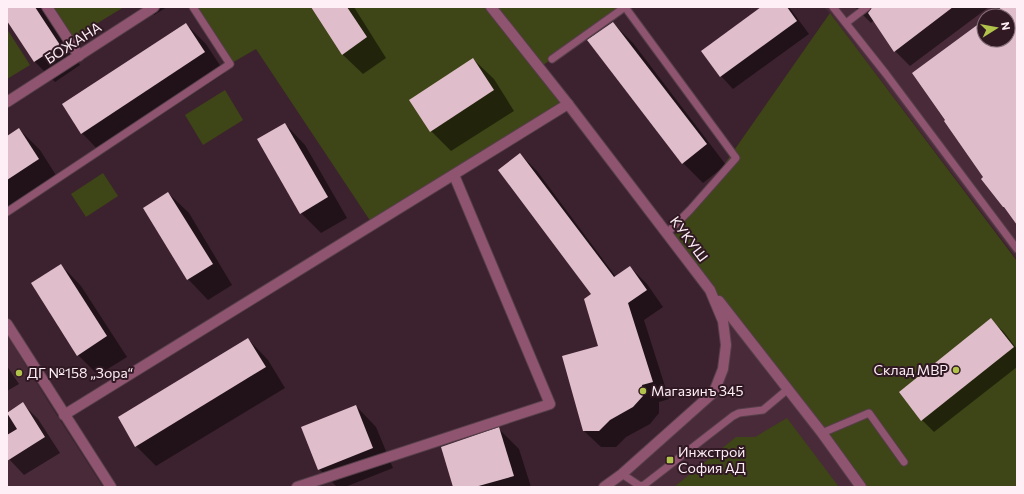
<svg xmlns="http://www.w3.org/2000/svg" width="1024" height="494" viewBox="0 0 1024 494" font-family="Commissioner,sans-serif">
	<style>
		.built { fill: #492a39; fill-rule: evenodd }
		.green { fill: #3e4516 }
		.shadow { fill: #0007 }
		.building { fill: #dfbdcb }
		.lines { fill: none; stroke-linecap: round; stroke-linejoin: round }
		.service-casing { stroke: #573f4a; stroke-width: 9 }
		.minor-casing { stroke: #573f4a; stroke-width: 12 }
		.service { stroke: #8f5570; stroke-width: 7 }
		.minor { stroke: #8f5570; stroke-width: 10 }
		.poi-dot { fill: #b2c34c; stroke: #311924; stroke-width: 1.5 }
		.labels { text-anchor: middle; stroke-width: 4; stroke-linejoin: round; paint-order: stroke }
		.street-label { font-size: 14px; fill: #fdeff5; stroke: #311924 }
		.poi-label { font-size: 14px; fill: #fdeff5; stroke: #311924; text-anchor: start }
	</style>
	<rect width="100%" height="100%" fill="#3c222e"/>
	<g class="built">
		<path d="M824 7H1017V259L830 13ZM984 16H1008V40H984Z"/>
		<polygon points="710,290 861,487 604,487 714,392 726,345"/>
		<polygon points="7,335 54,411 103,487 7,487"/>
	</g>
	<g class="green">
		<polygon points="54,7 124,7 73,38"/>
		<polygon points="193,7 625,7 539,68 568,104 373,225 256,49 230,64"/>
		<polygon points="830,13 1017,261 1017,487 861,487 672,239"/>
		<polygon points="7,29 30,65 7,79"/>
		<polygon points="225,90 243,120 203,145 185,115"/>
		<polygon points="103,173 118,196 86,217 71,194"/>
		<polygon points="787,418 839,487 674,487 736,437 755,437"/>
	</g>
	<g class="shadow">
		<polygon points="7,7 41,7 80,65 55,82 35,62 7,20"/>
		<polygon points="146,7 167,7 154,15"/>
		<polygon points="313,7 354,7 386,58 363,74 342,54"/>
		<polygon points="763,7 789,7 809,34 733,89 721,76"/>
		<polygon points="855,7 989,7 910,66 895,51 874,20 871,23"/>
		<polygon points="613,23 633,43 726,165 703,183 683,163"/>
		<polygon points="186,24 206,44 225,73 102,154 82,133"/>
		<polygon points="473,59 494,79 514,111 451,151 431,131"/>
		<polygon points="285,124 305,145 347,218 321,233 301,213"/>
		<polygon points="19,129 40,150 59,180 7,213 7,137"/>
		<polygon points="520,154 537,171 616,277 630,267 647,284 663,307 644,320 669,399 659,402 659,413 650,424 626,437 616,447 601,447 584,431 599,346 592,295"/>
		<polygon points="168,193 189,213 232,285 208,300 188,279"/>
		<polygon points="61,265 81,286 127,357 98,375 78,355"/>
		<polygon points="991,320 1004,332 1017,349 1017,367 934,432 922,420"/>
		<polygon points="248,339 268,360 285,388 156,466 136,446"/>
		<polygon points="7,366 19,384 7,391"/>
		<polygon points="23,404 38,419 60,453 24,475 8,458 7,459 7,414"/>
		<polygon points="356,406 376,427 393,468 345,487 337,487 319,469"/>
		<polygon points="499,429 519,449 531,487 454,487"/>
	</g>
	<g class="building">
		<polygon points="7,7 35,7 60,45 34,62 7,21"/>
		<polygon points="311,7 347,7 367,37 342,55"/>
		<polygon points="761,7 787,7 797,21 720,77 701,51"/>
		<polygon points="872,7 953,7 894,52 868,13 871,9"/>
		<polygon points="1002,7 1017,7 1017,225 1004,207 1003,207 981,179 983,177 944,121 945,120 912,73 984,20 984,40 1008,40 1008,16 990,16"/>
		<polygon points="613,22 707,144 682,164 587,40"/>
		<polygon points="186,23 205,52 81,134 62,104"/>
		<polygon points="473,58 494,90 430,132 409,100"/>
		<polygon points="285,123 328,197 300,214 257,139"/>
		<polygon points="19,128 39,159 7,180 7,136"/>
		<polygon points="520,153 614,277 630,266 647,290 628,303 653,382 642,385 643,396 633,407 610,420 599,431 583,431 562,356 598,346 584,299 591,294 498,170"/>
		<polygon points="168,192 213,264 187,280 143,208"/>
		<polygon points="61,264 107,336 77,356 31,283"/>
		<polygon points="991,318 1014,347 921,421 899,392"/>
		<polygon points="248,338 266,367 135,447 118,417"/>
		<polygon points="23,402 45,437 7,461 7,435 17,429 7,413"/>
		<polygon points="356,405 373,448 318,470 301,427"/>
		<polygon points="499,427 514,476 475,487 453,487 441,447"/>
	</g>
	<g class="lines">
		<g class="service-casing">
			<g id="service">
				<polyline points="625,7 736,158 690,210 667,233"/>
				<polyline points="833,7 886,74 1017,249"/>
				<polyline points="846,23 867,7"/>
				<polyline points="552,59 625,7"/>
				<polyline points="7,212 230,64 193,7"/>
				<polyline points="822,433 869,413 904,462"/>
				<polyline points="622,474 640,486 644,485 733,416 739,413 763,410 788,389"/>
			</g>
		</g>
		<g class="minor-casing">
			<g id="minor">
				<polyline points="47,7 79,56"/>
				<polyline points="491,7 568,104 710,290 723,321 726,345 723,369 714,392 622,474 604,487"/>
				<polyline points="7,102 154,7"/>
				<polyline points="719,301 822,433 861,487"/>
				<polyline points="7,324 111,487"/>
				<polyline points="64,415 568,104"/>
				<polyline points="297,487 550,404 454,175"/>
			</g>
		</g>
		<use href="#service" class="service"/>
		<use href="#minor" class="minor"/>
	</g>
	<g class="poi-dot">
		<circle cx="956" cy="370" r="4"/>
		<circle cx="19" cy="373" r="4"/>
		<circle cx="643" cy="391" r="4"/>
		<rect x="666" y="456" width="8" height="8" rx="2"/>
	</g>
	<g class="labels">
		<g class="street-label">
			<text transform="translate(73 43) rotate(-33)" y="5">БОЖАНА</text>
			<text transform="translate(689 239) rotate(53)" y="5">КУКУШ</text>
		</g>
		<g class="poi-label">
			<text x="948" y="375" text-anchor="end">Склад МВР</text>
			<text x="27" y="378">ДГ №158 „Зора“</text>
			<text x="651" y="396">Магазинъ 345</text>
			<text x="678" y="457">Инжстрой<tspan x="678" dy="16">София АД</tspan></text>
		</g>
	</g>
	<rect width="1024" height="494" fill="none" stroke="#fdeff5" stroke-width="16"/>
	<g transform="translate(996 28) rotate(79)"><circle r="19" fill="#311924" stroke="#836f78"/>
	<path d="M0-3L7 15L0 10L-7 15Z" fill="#b2c34c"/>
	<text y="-6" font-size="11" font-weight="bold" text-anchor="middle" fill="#fdeff5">N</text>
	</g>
</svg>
